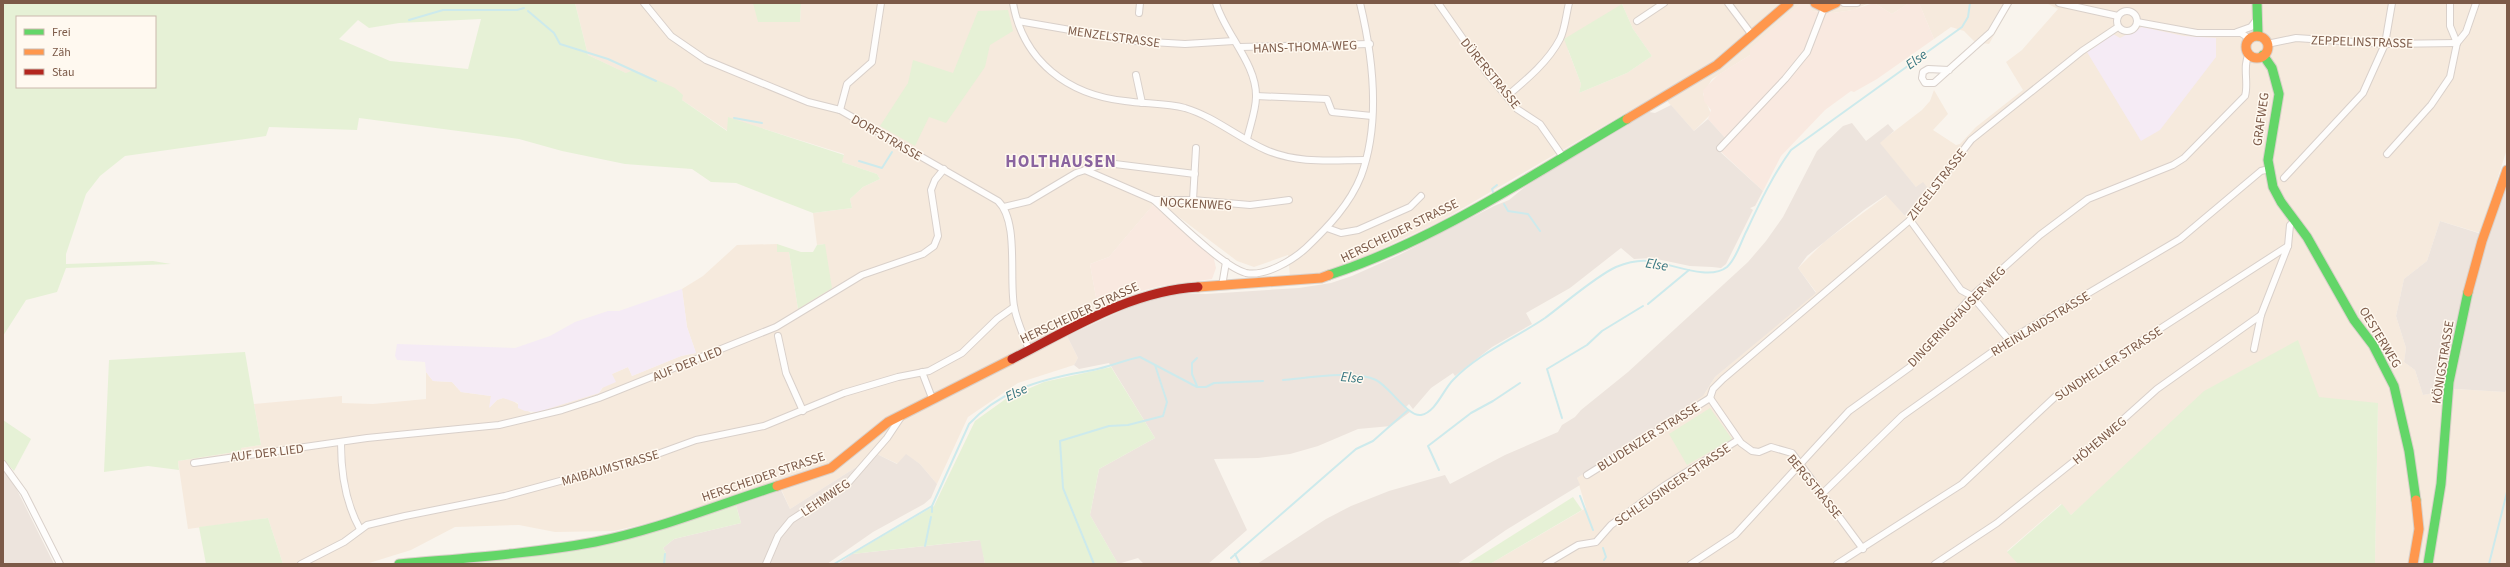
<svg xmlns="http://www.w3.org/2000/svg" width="2510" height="567" viewBox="0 0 2510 567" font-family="'Source Sans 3',sans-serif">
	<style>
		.residential { fill: #f6eadd; fill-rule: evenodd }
		.commercial { fill: #f9e9e0 }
		.industrial { fill: #ede4dd }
		.education { fill: #f5ebf5 }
		.green { fill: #e6f1d6; fill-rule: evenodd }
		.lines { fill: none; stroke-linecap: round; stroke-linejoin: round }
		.stream { stroke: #cdeaec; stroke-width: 2 }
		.street-casing { stroke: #d9d0ca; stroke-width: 8 }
		.fast-casing { stroke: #d9d0c9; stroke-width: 11 }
		.slow-casing { stroke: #d9d0c9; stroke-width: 11 }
		.jam-casing { stroke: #d9d0c9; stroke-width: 11 }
		.street { stroke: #fefdfc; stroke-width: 6 }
		.fast { stroke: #63d668; stroke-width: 9 }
		.slow { stroke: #ff974d; stroke-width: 9 }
		.jam { stroke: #b3261e; stroke-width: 9 }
		.labels { text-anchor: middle; stroke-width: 3; stroke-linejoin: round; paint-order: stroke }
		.street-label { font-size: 13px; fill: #7c5a48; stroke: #fff9f0 }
		.water-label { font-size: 14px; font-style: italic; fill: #3a7882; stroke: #fff9f0 }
		.district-label { font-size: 17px; font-weight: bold; letter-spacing: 1px; fill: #8a649f; stroke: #fff9f0 }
	</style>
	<rect width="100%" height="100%" fill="#f9f4ed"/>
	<g class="residential">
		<path d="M575 3H753L800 22 801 3H1801L1751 49 1750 55 1712 79 1703 94 1711 114 1694 131 1660 93 1439 222 1347 265 1310 276H1290L1288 255 1254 267 1237 261 1163 205H1153L1109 257 1090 264 1098 309 1066 325 1067 336 1078 358 1074 365 1018 383 968 417 937 484 920 464 906 455 898 464 877 454 790 509 778 482 648 523 614 531 555 532 519 525 455 527 411 550 366 564H283L268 518 188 529 178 461 241 451V448L261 445 254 404 342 396V403L373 404 426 399V372L433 381 452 382 461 392 491 396 490 407 497 400 503 398 510 399 531 413 599 393 612 374 628 367 632 376 681 356 696 353 687 327 682 289 703 276 737 245 777 244V252H789L798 309 825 244 817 245 813 213 852 208 850 199 863 187 880 179 877 174 842 162 844 154 729 118 728 131 682 100 588 55ZM1622 4 1633 29 1652 56 1627 73 1579 93 1581 84 1568 50Z"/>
		<polygon points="1805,3 1869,3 1853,10 1833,13 1812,11"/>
		<polygon points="1874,3 1909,3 1892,14"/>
		<polygon points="1919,3 2012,3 1989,44 1975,42 1964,31 1951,27 1934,39"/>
		<polygon points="2046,3 2507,3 2507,149 2480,233 2440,221 2427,261 2404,279 2396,316 2406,348 2404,362 2415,370 2423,395 2456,389 2505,392 2507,388 2507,564 2375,564 2378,403 2089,499 2071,515 2061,504 2007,551 2018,564 1490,564 1586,508 1577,478 1705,393 1715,377 1816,292 1798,268 1824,242 1887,195 1905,216 1916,187 1879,143 1922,110 1930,101 1934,90 1948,114 1933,130 1956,145 1960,144 1976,127 2023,90 2006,62 2022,50 2058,9"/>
	</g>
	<g class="commercial">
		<polygon points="1801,3 1809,5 1812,11 1833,13 1852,10 1874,3 1892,14 1909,3 1919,3 1934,39 1877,79 1854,92 1851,91 1825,110 1781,156 1763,191 1717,148 1726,139 1708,119 1711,110 1704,101 1703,90 1718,75 1750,55 1750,49"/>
		<polygon points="1153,205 1213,255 1216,268 1212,279 1160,286 1134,293 1098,309 1090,264 1109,257"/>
	</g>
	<g class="industrial">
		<polygon points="1671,105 1694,131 1708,119 1726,139 1717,149 1763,191 1755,206 1750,208 1753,210 1726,264 1721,268 1712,267 1690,266 1652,258 1634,259 1621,248 1570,288 1526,313 1532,324 1492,347 1455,376 1453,373 1431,388 1413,409 1409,404 1405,408 1410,412 1391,426 1358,429 1318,446 1290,454 1258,458 1214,459 1247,530 1208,564 1144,564 1138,558 1118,564 1090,515 1099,469 1155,438 1109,363 1079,369 1074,365 1078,358 1067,336 1136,304 1176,293 1206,294 1299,288 1331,283 1352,276 1399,255 1494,206 1509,200 1526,186 1649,112 1655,113"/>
		<polygon points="1852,123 1866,141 1888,124 1894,131 1880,143 1916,187 1923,182 1927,187 1905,216 1886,195 1864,210 1807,256 1798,268 1816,293 1715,377 1703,396 1577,478 1580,485 1506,530 1457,564 1257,564 1326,519 1351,506 1389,491 1445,475 1450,484 1505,455 1558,432 1562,425 1575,417 1581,410 1628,372 1748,262 1766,241 1783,217 1817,151 1843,126"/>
		<polygon points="2507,180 2507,388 2505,392 2456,389 2423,395 2415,370 2404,362 2406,348 2396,316 2404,279 2427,261 2440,221 2488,236"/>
		<polygon points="877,454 897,464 906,454 920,464 937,484 931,498 924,504 873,532 827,564 666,564 666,553 663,548 674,539 741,523 736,505 781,490 790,509"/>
		<polygon points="3,470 11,478 54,564 3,564"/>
		<polygon points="981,540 985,564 838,564 852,554"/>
	</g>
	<g class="education">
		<polygon points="2142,27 2184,36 2216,38 2216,57 2160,130 2141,141 2087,52 2113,34 2120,38"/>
		<polygon points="682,289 687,327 696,353 681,356 632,376 628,367 612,374 616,382 602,388 599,393 538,412 525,411 518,408 518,403 503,398 497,400 489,408 491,396 461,392 452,382 433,381 426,372 425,362 397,360 395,356 397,344 515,348 550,336 575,322 608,311 619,311"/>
	</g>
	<g class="green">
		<path d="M3 3H575L588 55 626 73 634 70 675 88 683 95 682 100 727 131 728 117 844 155 842 162 877 174 880 179 863 187 850 199 852 208 813 213 736 183 711 182 692 169 625 164 562 151 519 139 359 118 357 130 269 127 266 136 125 156 100 176 86 194 66 254V264L153 261 171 264 66 268 57 292 26 300 3 336ZM17 17H155V87H17ZM481 19 468 69 390 61 339 39 358 20 369 28 399 23Z"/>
		<polygon points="753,3 801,3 800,22 758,22"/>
		<polygon points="1622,4 1633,29 1652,56 1627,73 1579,93 1581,84 1564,39"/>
		<polygon points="1008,10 1013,31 990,45 985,67 946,123 929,117 915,146 880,126 908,83 913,60 953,73 978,11"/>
		<polygon points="777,244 801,252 813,252 817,245 825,244 832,288 798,309 789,252 777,252"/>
		<polygon points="2298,340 2319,397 2378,403 2375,564 2018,564 2007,552 2062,504 2071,515 2204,391"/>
		<polygon points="245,352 261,445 241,448 241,451 178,461 179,470 148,466 104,472 109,360"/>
		<polygon points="1111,367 1155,438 1099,469 1090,515 1118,564 985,564 980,540 852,554 934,506 975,421 1007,398 1044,382"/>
		<polygon points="1710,408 1732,439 1687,465 1669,434"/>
		<polygon points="3,420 31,439 14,471 3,459"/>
		<polygon points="1573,497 1582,510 1490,564 1467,564"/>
		<polygon points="736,505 741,523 674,539 663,548 666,553 666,564 425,564 606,544"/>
		<polygon points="268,518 283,564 206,564 199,527"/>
	</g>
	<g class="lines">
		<g class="stream">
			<polyline points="528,11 554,33 560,44 608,59 656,81"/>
			<polyline points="409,20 443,10 517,10 524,8"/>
			<polyline points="734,118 762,123"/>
			<polyline points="859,161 882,168 892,152"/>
			<polyline points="1493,192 1492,189 1497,185"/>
			<polyline points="1504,204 1508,211 1528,214 1540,231"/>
			<polyline points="1648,304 1689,270"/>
			<path d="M1283 380C1307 378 1355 370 1376 380 1389 386 1408 417 1421 415 1436 412 1443 390 1453 380 1479 353 1514 339 1545 318 1564 304 1596 276 1616 267 1626 263 1637 260 1648 261 1669 262 1708 282 1727 267 1737 258 1741 241 1747 230 1760 202 1773 175 1791 150L1962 27 1968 17 1970 3"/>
			<polyline points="1197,386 1192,374 1192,363 1197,358"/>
			<polyline points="1562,418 1547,369 1587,345 1602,331 1643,306"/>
			<polyline points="1439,470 1428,446 1471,413 1493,401 1520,383"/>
			<polyline points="1580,496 1593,530"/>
			<polyline points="932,506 932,512"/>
			<polyline points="925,546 931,517"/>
			<polyline points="1603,548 1606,557 1604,560"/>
			<polyline points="1235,554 1240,564"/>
			<polyline points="1231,558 1356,449 1373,441 1408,410"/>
			<polyline points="664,564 665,554"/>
			<path d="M834 564 932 506 969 424C1002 388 1047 378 1093 370 1109 367 1124 360 1140 357L1197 387H1206L1214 383 1263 381"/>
			<polyline points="1094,564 1063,488 1060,441 1109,426 1128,425 1163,416 1167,402 1155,365"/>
			<polyline points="2489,564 2507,492"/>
		</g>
		<g class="street-casing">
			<g id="street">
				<path d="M644 3 671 36 706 60 808 102 840 110 998 201C1019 221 1009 277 1014 306 1016 320 1024 336 1029 350"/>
				<path d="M1013 3C1023 61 1068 95 1125 101 1144 104 1166 103 1185 108 1215 117 1238 138 1266 150 1298 164 1332 160 1365 160"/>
				<path d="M1216 3C1225 34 1257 64 1256 97 1256 110 1250 126 1247 139"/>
				<polyline points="1438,3 1487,73 1517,109 1540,124 1563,157"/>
				<polyline points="1728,3 1752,35"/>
				<polyline points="1844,3 1857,3"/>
				<polyline points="2059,3 2118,16"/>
				<polyline points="2450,3 2450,26 2457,43"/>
				<circle cx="2127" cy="21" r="10"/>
				<polyline points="1139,13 1140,3"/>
				<polyline points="1018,21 1134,41 1185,44 1234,41"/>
				<polyline points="1637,21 1664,3"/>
				<polyline points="2137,22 2197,33 2241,33 2250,39"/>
				<polyline points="2237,32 2251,27 2257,19"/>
				<polyline points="2267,44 2296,38 2385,44 2457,43"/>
				<polyline points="1240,47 1370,44"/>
				<polyline points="1949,70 1928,69 1923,72 1922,78 1925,83 1934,83 1991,32 2008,3"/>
				<polyline points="1136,75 1142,103"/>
				<polyline points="1256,96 1327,99 1332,112 1372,116"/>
				<path d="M1507 96C1526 80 1548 62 1560 39 1565 29 1566 15 1569 3"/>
				<polyline points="840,110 847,84 872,62 881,3"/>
				<polyline points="1720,148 1785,79 1807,52 1824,8"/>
				<polyline points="2387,154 2431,105 2450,77 2457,43 2466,32 2476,3"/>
				<polyline points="1085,170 1154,200 1193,200 1250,205 1289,200"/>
				<polyline points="2284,178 2363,93 2385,44 2392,3"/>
				<path d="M1154 200C1174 218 1223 267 1246 273 1265 277 1293 260 1306 248 1328 227 1350 204 1361 176 1381 122 1373 57 1360 3"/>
				<polyline points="1193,200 1196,148"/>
				<polyline points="1004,207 1029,201 1076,173 1107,163 1195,174"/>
				<polyline points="1910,220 1961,290 1972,296 2009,340"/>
				<polyline points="1327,228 1341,233 1358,230 1410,207 1421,196"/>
				<polyline points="1222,286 1226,262"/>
				<polyline points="778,336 786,373 803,411"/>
				<polyline points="2254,349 2261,315 2288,246 2290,225 2295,221"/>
				<polyline points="922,372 932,398"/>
				<polyline points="1710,398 1713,389 1723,379 1910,220 1971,140 2082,51 2118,27"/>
				<polyline points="1710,398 1741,443 1752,451 1759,452 1771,447 1792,453 1863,549"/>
				<path d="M341 443C341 471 346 504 360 529"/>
				<polyline points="194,463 367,438 499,425 562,410 599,398 776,327 862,275 923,254 934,246 938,236 931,190 935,180 944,169"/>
				<polyline points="3,464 24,493 60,564"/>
				<polyline points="1587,475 1710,398"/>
				<polyline points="1823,493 1902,416 2009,340 2180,239 2261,171 2269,169"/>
				<polyline points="301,564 344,542 367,525 405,516 505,496 652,456 696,440 764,426 844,393 898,377 929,371 962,353 997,319 1014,307"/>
				<polyline points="766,564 778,536 791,520 848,483 887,438 901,417"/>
				<polyline points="1546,564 1578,545 1596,542 1611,525 1664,486 1738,440"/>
				<path d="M1691 564 1735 535 1849 411 1910 367 1972 296 2040 235 2088 199 2173 165 2184 158 2245 96C2249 83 2242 66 2249 54"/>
				<polyline points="1837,564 1962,484 2056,396 2288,246"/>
				<polyline points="1935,564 1997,523 2098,442 2157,389 2261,315"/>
			</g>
		</g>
		<g class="fast-casing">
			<g id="fast">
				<polyline points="2257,3 2258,36"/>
				<polyline points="2263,55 2272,68 2279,94 2268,160 2273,187 2281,202 2307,237 2354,320 2373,345 2394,386 2409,451 2416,500"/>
				<path d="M1329 275C1434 241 1532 175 1627 119"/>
				<path d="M399 564C464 558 530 554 595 542 657 530 717 505 777 486"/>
				<polyline points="2428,564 2441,484 2449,382 2468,292"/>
			</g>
		</g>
		<g class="slow-casing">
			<g id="slow">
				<polyline points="1815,3 1825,8 1836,3"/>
				<circle cx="2257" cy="47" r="11"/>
				<polyline points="1627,119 1717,65 1789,3"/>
				<polyline points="1198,287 1321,278 1329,275"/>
				<polyline points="2468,292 2482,241 2507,170"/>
				<polyline points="777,486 831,468 888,422 1012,359"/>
				<polyline points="2413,564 2419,529 2416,500"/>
			</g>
		</g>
		<g class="jam-casing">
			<path id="jam" d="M1012 359C1071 329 1130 291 1198 287"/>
		</g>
		<use href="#street" class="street"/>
		<use href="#fast" class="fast"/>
		<use href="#slow" class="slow"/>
		<use href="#jam" class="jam"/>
	</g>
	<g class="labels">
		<g class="street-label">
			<text transform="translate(1114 36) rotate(8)" y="5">MENZELSTRASSE</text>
			<text transform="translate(2362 41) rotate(2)" y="5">ZEPPELINSTRASSE</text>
			<text transform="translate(1305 46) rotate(-2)" y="5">HANS-THOMA-WEG</text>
			<text transform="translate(1491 73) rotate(51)" y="5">DÜRERSTRASSE</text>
			<text transform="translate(2260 119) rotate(-82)" y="5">GRAFWEG</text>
			<text transform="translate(887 137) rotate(30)" y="5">DORFSTRASSE</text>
			<text transform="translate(1936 184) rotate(-52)" y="5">ZIEGELSTRASSE</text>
			<text transform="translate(1196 203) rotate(3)" y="5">NOCKENWEG</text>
			<text transform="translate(1399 230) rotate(-26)" y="5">HERSCHEIDER STRASSE</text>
			<text transform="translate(1079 312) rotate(-25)" y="5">HERSCHEIDER STRASSE</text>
			<text transform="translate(1956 316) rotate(-46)" y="5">DINGERINGHAUSER WEG</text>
			<text transform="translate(2040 323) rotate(-31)" y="5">RHEINLANDSTRASSE</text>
			<text transform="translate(2381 337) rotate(59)" y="5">OESTERWEG</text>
			<text transform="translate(2442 362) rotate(-81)" y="5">KÖNIGSTRASSE</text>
			<text transform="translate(687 363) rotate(-22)" y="5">AUF DER LIED</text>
			<text transform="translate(2108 363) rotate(-33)" y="5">SUNDHELLER STRASSE</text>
			<text transform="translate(1648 436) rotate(-32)" y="5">BLUDENZER STRASSE</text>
			<text transform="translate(2099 440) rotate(-40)" y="5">HÖHENWEG</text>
			<text transform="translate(267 452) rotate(-7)" y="5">AUF DER LIED</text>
			<text transform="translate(610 467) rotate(-16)" y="5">MAIBAUMSTRASSE</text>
			<text transform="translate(763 476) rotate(-19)" y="5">HERSCHEIDER STRASSE</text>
			<text transform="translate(1672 484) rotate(-34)" y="5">SCHLEUSINGER STRASSE</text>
			<text transform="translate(1815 486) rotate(51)" y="5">BERGSTRASSE</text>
			<text transform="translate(825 497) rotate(-34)" y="5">LEHMWEG</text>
		</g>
		<g class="water-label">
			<text transform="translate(1916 59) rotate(-36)" y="5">Else</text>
			<text transform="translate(1657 264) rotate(9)" y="5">Else</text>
			<text transform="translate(1352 377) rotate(5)" y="5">Else</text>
			<text transform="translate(1016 392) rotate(-26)" y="5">Else</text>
		</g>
		<g class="district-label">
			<text x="1061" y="167">HOLTHAUSEN</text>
		</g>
	</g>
	<rect width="2510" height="567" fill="none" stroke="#7c5a48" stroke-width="8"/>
	<rect x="16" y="16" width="140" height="72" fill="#fff9f0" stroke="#cbb9ad"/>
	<rect x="24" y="29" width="20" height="6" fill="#63d668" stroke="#cbb9ad"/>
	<text x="52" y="36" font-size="12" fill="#7c5a48">Frei</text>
	<rect x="24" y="49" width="20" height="6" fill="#ff974d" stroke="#cbb9ad"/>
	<text x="52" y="56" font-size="12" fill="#7c5a48">Zäh</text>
	<rect x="24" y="69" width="20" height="6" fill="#b3261e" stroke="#cbb9ad"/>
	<text x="52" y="76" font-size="12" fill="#7c5a48">Stau</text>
</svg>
